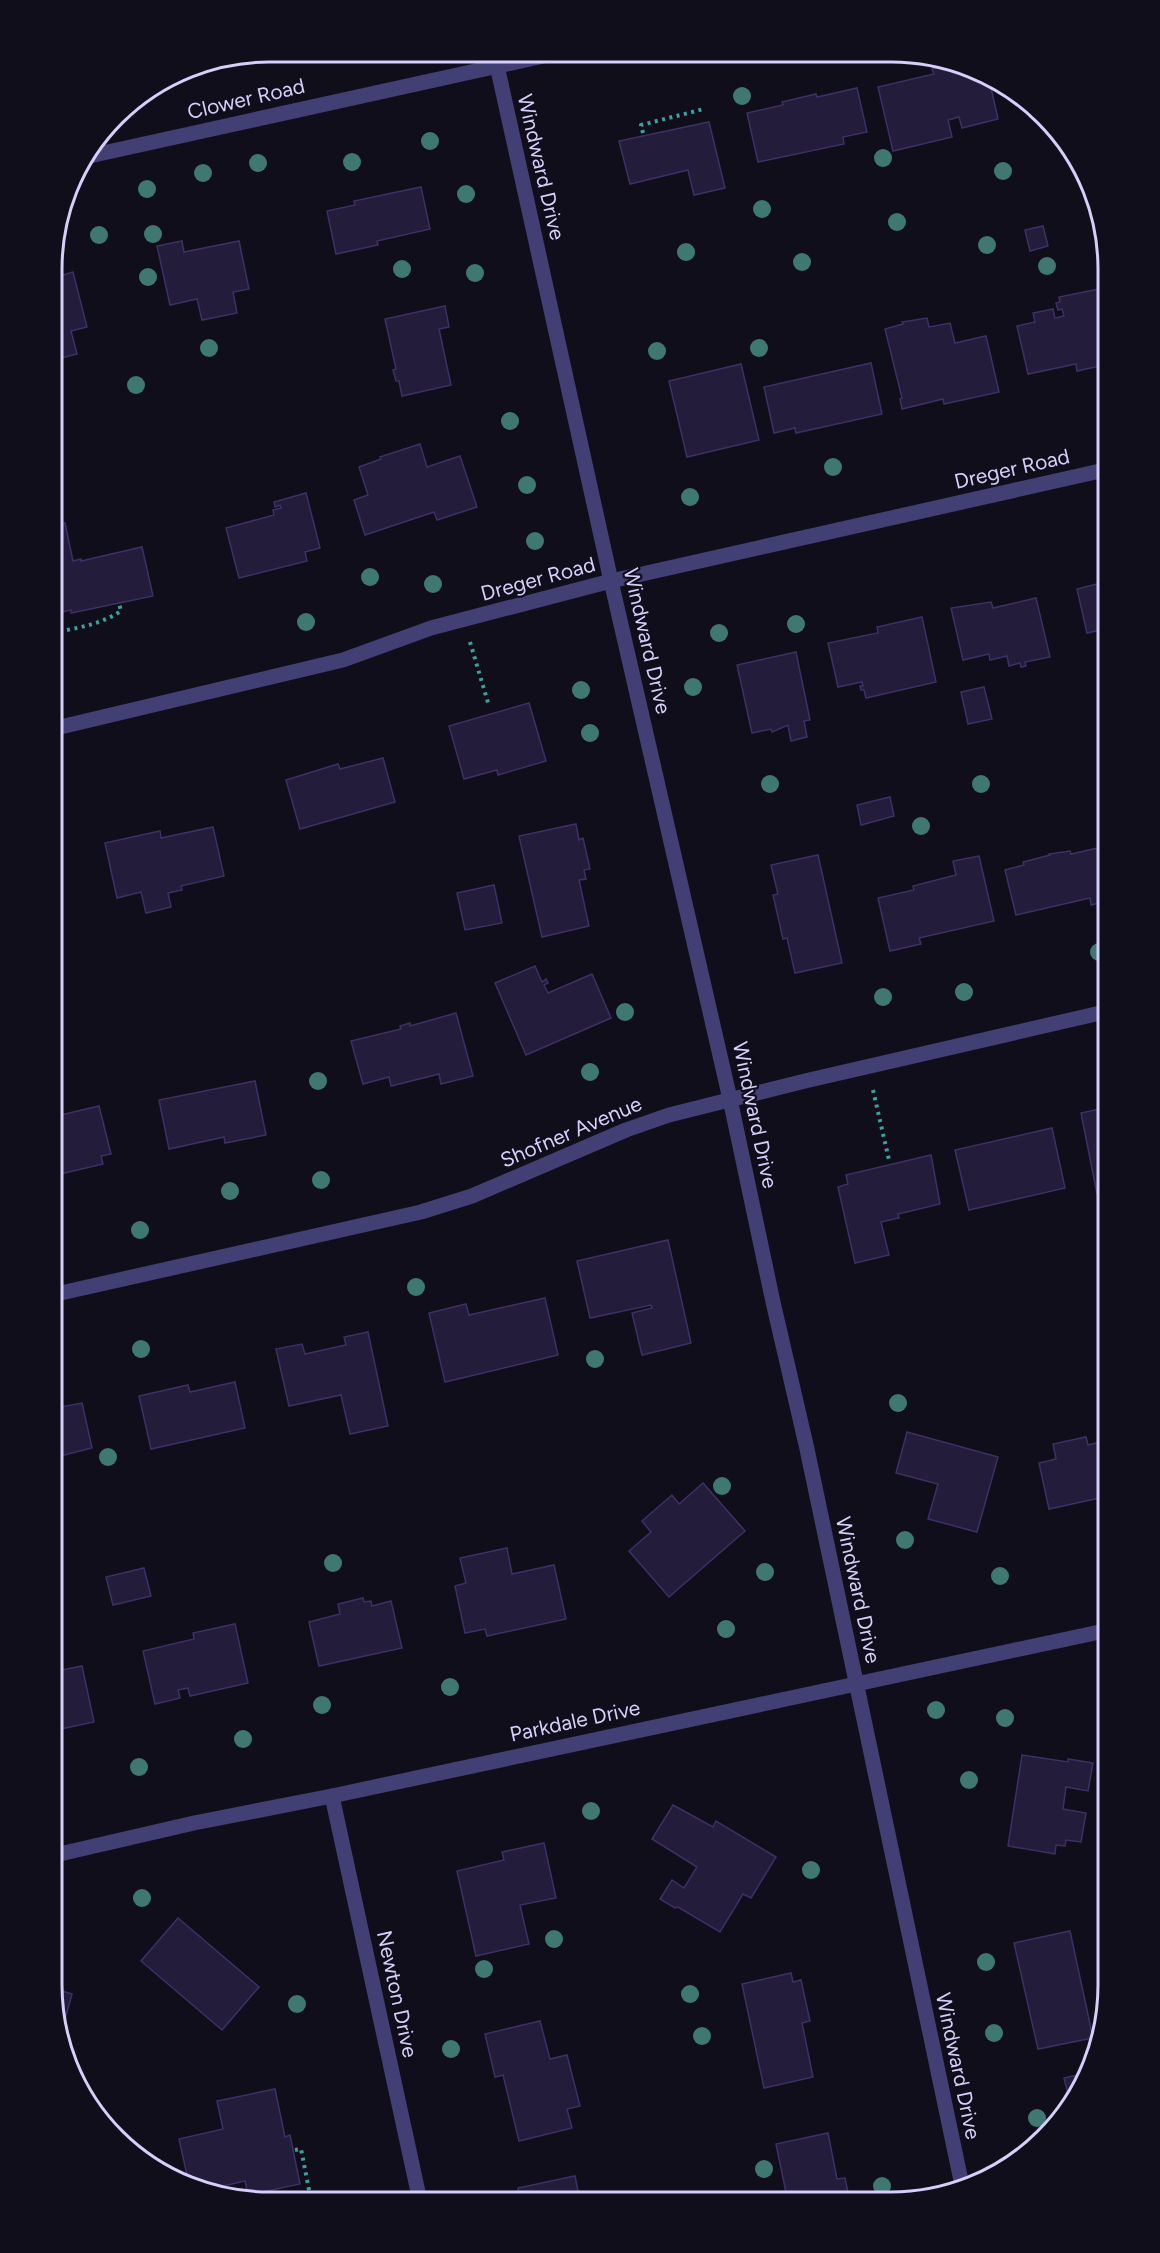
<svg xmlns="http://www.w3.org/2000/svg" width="1160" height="2253" viewBox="0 0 1160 2253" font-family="Figtree,sans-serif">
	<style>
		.building { fill: #231c3a; stroke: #3d3163; stroke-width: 1.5 }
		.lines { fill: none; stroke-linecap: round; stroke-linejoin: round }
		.path { stroke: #3ca09d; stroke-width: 4; stroke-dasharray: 3 4.5; stroke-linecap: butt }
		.minor { stroke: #423f75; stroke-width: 15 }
		.tree { fill: #3f7871 }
		.labels { text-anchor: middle; stroke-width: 4.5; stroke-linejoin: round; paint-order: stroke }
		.street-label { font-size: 21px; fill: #d5cff9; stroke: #110e1c }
		.rim { fill: none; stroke: #d5cff9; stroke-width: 3 }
	</style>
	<rect width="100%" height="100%" fill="#110e1c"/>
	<g class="building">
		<polygon points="951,64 990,83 998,119 962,128 959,117 948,120 952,137 893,151 878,87 934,74 932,69"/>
		<polygon points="857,88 867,132 843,137 844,144 758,162 747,113 783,105 782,102 816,94 817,97"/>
		<polygon points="709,122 725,188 694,195 688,170 630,184 619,141"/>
		<polygon points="421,187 430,229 377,241 378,245 336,254 327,211 355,205 354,201"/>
		<polygon points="1043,226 1048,246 1030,251 1025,230"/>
		<polygon points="182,241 184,252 239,241 249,289 233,292 237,313 202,320 197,299 170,305 157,246"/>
		<polygon points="73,272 87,327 71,331 77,354 53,360 53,278"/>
		<polygon points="1109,287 1109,364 1077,371 1076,364 1028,374 1017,326 1035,322 1033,313 1053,309 1055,318 1064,316 1062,309 1058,310 1056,303 1060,302 1059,297"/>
		<polygon points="445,306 449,327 439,329 451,385 402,396 399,381 396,381 393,370 396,369 385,319"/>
		<polygon points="927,318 929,327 950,323 955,343 986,336 999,392 944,404 943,399 902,409 900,399 902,398 885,329 903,324 902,322"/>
		<polygon points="871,363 882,414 796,433 795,428 774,433 764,387"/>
		<polygon points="741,364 759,440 687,457 669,381"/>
		<polygon points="420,444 427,467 460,456 477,507 437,520 434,512 365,535 354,500 368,495 359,467 381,459 380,457"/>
		<polygon points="306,493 320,548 305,552 307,561 239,578 226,528 274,515 273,510 281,508 280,505 275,507 274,502"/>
		<polygon points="65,523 73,561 81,559 81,561 142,547 153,596 71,613 71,610 52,614 53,526"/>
		<polygon points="1109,581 1109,628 1087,633 1077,589"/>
		<polygon points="1036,598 1050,657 1025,662 1026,666 1021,667 1020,663 1009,666 1007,656 990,660 989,654 963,660 951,608 991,602 993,608"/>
		<polygon points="922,617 936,682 866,698 864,690 861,690 860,686 863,686 862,682 838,687 828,643 878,633 877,627"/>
		<polygon points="796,652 810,720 804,721 807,737 791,741 788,725 772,732 771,729 752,733 737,665"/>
		<polygon points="984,687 992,719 968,724 961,692"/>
		<polygon points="529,703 546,761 498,775 497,770 464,779 449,726"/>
		<polygon points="383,758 395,802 300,829 286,780 338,764 340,769"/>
		<polygon points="890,797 894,816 861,825 857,805"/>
		<polygon points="576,824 579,840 583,838 590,869 584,870 586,879 579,880 589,926 542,937 519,836"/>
		<polygon points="213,827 224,876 181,886 182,890 168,893 171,907 146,913 141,892 117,898 105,843 160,831 161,838"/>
		<polygon points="1107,846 1109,854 1109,901 1091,905 1090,898 1016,915 1005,870 1024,865 1023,862 1050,855 1049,854 1070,851 1071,854"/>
		<polygon points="818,855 842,963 795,973 787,938 783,939 773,895 778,894 771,865"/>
		<polygon points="979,856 994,921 919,938 921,944 890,951 878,898 914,890 913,886 956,875 953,861"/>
		<polygon points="494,885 502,923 465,930 457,893"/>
		<polygon points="535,966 542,982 546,979 548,983 544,985 548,993 592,974 611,1018 526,1055 495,983"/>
		<polygon points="456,1013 473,1076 441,1084 439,1074 391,1086 389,1077 363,1084 351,1041 401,1029 400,1026 410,1023 410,1026"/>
		<polygon points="255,1081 266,1135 225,1143 224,1137 169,1149 159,1100"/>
		<polygon points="99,1106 111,1154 101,1156 103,1164 52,1176 52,1117"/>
		<polygon points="1109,1107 1109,1192 1097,1194 1081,1113"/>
		<polygon points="1052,1128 1065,1188 969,1210 955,1150"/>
		<polygon points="931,1155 940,1204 898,1214 899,1218 881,1222 889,1255 855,1263 838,1187 848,1184 846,1175"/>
		<polygon points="668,1240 691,1343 642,1355 632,1313 652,1308 651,1305 590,1318 577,1261"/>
		<polygon points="545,1298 558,1355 445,1382 429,1313 466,1304 469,1315"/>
		<polygon points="368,1332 388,1426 350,1434 341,1395 289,1406 276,1349 302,1344 305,1354 346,1345 344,1337"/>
		<polygon points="235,1382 245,1428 151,1449 139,1396 188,1385 190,1392"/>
		<polygon points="82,1403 92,1448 52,1458 52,1406 60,1404 61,1407"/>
		<polygon points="907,1432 998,1457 977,1532 928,1519 938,1484 896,1473"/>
		<polygon points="1086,1437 1088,1445 1109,1440 1109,1496 1049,1509 1039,1463 1056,1459 1053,1444"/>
		<polygon points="703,1483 745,1531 669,1597 629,1551 651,1532 642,1521 672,1495 679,1504"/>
		<polygon points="507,1548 512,1574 554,1565 566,1619 487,1636 485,1629 465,1633 455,1586 466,1583 460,1558"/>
		<polygon points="144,1568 151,1596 113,1605 106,1577"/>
		<polygon points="363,1598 364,1602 371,1601 372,1606 391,1601 402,1648 319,1666 309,1622 340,1614 338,1604"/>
		<polygon points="235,1624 248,1683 190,1696 188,1688 178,1690 180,1698 155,1704 143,1651 194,1639 193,1633"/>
		<polygon points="82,1666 94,1722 51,1731 51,1672"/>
		<polygon points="1022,1755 1068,1762 1068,1759 1093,1763 1088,1791 1066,1787 1063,1809 1086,1813 1081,1842 1066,1840 1065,1846 1056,1845 1055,1854 1008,1846"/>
		<polygon points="673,1805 713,1827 716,1821 776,1857 751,1898 743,1894 720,1932 678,1907 675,1908 660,1899 672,1880 684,1888 697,1867 652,1839"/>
		<polygon points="544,1843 556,1898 520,1905 529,1944 476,1956 457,1871 504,1860 502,1852"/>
		<polygon points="178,1918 259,1987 222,2030 141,1961"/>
		<polygon points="1070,1931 1093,2038 1038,2049 1014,1943"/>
		<polygon points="791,1973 793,1982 801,1980 810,2021 802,2023 813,2077 764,2088 742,1984"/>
		<polygon points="52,1988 72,1994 60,2037"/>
		<polygon points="540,2021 550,2059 567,2055 580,2106 567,2109 572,2128 519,2141 503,2075 495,2077 485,2034"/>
		<polygon points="1090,2072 1071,2105 1064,2078"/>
		<polygon points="275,2089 285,2137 290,2135 300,2184 248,2195 245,2181 206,2190 189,2184 179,2139 223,2129 217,2101"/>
		<polygon points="828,2133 837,2179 845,2178 850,2202 788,2202 776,2144"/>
		<polygon points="575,2176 580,2201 520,2201 518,2188"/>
	</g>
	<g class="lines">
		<g class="path">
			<polyline points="643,133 641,125 704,109"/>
			<path d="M67 630C87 626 104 622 121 611L119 603"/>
			<polyline points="470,642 489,706"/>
			<polyline points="873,1090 889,1160"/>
			<polyline points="295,2150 301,2149 311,2200"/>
		</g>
		<g class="minor">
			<polyline points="494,52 611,581 730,1099 773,1302 807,1449 963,2190"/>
			<polyline points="85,157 557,53"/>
			<polyline points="52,729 343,660 431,628 611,581 1109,469"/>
			<polyline points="52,1295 421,1212 472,1196 626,1130 669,1115 805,1081 1109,1011"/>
			<polyline points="332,1796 420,2201"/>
			<polyline points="51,1856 194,1823 332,1796 1109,1630"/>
		</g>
	</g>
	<g class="tree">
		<circle cx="742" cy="96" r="9"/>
		<circle cx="430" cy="141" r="9"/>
		<circle cx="883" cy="158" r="9"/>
		<circle cx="352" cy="162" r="9"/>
		<circle cx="258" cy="163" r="9"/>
		<circle cx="1003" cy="171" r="9"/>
		<circle cx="203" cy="173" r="9"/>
		<circle cx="147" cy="189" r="9"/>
		<circle cx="466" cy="194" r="9"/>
		<circle cx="762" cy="209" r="9"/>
		<circle cx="897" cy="222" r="9"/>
		<circle cx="153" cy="234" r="9"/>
		<circle cx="99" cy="235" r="9"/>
		<circle cx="987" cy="245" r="9"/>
		<circle cx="686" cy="252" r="9"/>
		<circle cx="802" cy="262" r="9"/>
		<circle cx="1047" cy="266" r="9"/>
		<circle cx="402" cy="269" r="9"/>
		<circle cx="475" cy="273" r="9"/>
		<circle cx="148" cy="277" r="9"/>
		<circle cx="209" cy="348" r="9"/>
		<circle cx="759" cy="348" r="9"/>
		<circle cx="657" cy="351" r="9"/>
		<circle cx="136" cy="385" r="9"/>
		<circle cx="510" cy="421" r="9"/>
		<circle cx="833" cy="467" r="9"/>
		<circle cx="527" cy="485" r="9"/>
		<circle cx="690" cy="497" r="9"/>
		<circle cx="535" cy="541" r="9"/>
		<circle cx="370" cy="577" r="9"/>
		<circle cx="433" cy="584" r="9"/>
		<circle cx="306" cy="622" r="9"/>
		<circle cx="796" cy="624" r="9"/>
		<circle cx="719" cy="633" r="9"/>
		<circle cx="693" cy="687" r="9"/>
		<circle cx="581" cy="690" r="9"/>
		<circle cx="590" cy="733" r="9"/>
		<circle cx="770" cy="784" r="9"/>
		<circle cx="981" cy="784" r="9"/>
		<circle cx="921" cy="826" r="9"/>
		<circle cx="1099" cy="952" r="9"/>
		<circle cx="964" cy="992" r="9"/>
		<circle cx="883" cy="997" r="9"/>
		<circle cx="625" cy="1012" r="9"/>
		<circle cx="590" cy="1072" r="9"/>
		<circle cx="318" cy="1081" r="9"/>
		<circle cx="321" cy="1180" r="9"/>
		<circle cx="230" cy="1191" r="9"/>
		<circle cx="140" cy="1230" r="9"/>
		<circle cx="416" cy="1287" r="9"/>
		<circle cx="141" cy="1349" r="9"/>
		<circle cx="595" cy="1359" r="9"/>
		<circle cx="898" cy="1403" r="9"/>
		<circle cx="108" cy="1457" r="9"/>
		<circle cx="722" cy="1486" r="9"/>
		<circle cx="905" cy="1540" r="9"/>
		<circle cx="333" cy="1563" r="9"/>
		<circle cx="765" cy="1572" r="9"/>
		<circle cx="1000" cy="1576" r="9"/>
		<circle cx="726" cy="1629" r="9"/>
		<circle cx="450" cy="1687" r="9"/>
		<circle cx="322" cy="1705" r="9"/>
		<circle cx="936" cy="1710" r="9"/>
		<circle cx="1005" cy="1718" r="9"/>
		<circle cx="243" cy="1739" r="9"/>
		<circle cx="139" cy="1767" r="9"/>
		<circle cx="969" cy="1780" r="9"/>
		<circle cx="591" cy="1811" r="9"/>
		<circle cx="811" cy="1870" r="9"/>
		<circle cx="142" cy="1898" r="9"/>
		<circle cx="554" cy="1939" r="9"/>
		<circle cx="986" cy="1962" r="9"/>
		<circle cx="484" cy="1969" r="9"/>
		<circle cx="690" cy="1994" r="9"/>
		<circle cx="297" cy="2004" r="9"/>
		<circle cx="994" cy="2033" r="9"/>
		<circle cx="702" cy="2036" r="9"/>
		<circle cx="451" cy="2049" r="9"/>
		<circle cx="1037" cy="2118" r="9"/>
		<circle cx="764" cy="2169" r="9"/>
		<circle cx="882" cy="2186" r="9"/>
	</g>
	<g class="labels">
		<g class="street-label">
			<text transform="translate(246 99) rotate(-13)" y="7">Clower Road</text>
			<text transform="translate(541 167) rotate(77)" y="7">Windward Drive</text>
			<text transform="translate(1012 469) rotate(-13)" y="7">Dreger Road</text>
			<text transform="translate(538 579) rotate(-15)" y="7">Dreger Road</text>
			<text transform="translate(647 641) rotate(77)" y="7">Windward Drive</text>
			<text transform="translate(755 1115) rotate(78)" y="7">Windward Drive</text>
			<text transform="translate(571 1132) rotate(-23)" y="7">Shofner Avenue</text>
			<text transform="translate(858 1590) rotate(78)" y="7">Windward Drive</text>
			<text transform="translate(575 1721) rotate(-12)" y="7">Parkdale Drive</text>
			<text transform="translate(397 1994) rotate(78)" y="7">Newton Drive</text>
			<text transform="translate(958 2066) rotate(78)" y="7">Windward Drive</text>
		</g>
	</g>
	<path d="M0 0H1160V2253H0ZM269 62H891A207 207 0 0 1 1098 269V1985A207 207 0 0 1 891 2192H269A207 207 0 0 1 62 1985V269A207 207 0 0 1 269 62Z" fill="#110e1c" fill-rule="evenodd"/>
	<path class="rim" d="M269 62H891A207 207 0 0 1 1098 269V1985A207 207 0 0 1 891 2192H269A207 207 0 0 1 62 1985V269A207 207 0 0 1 269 62Z"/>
</svg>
